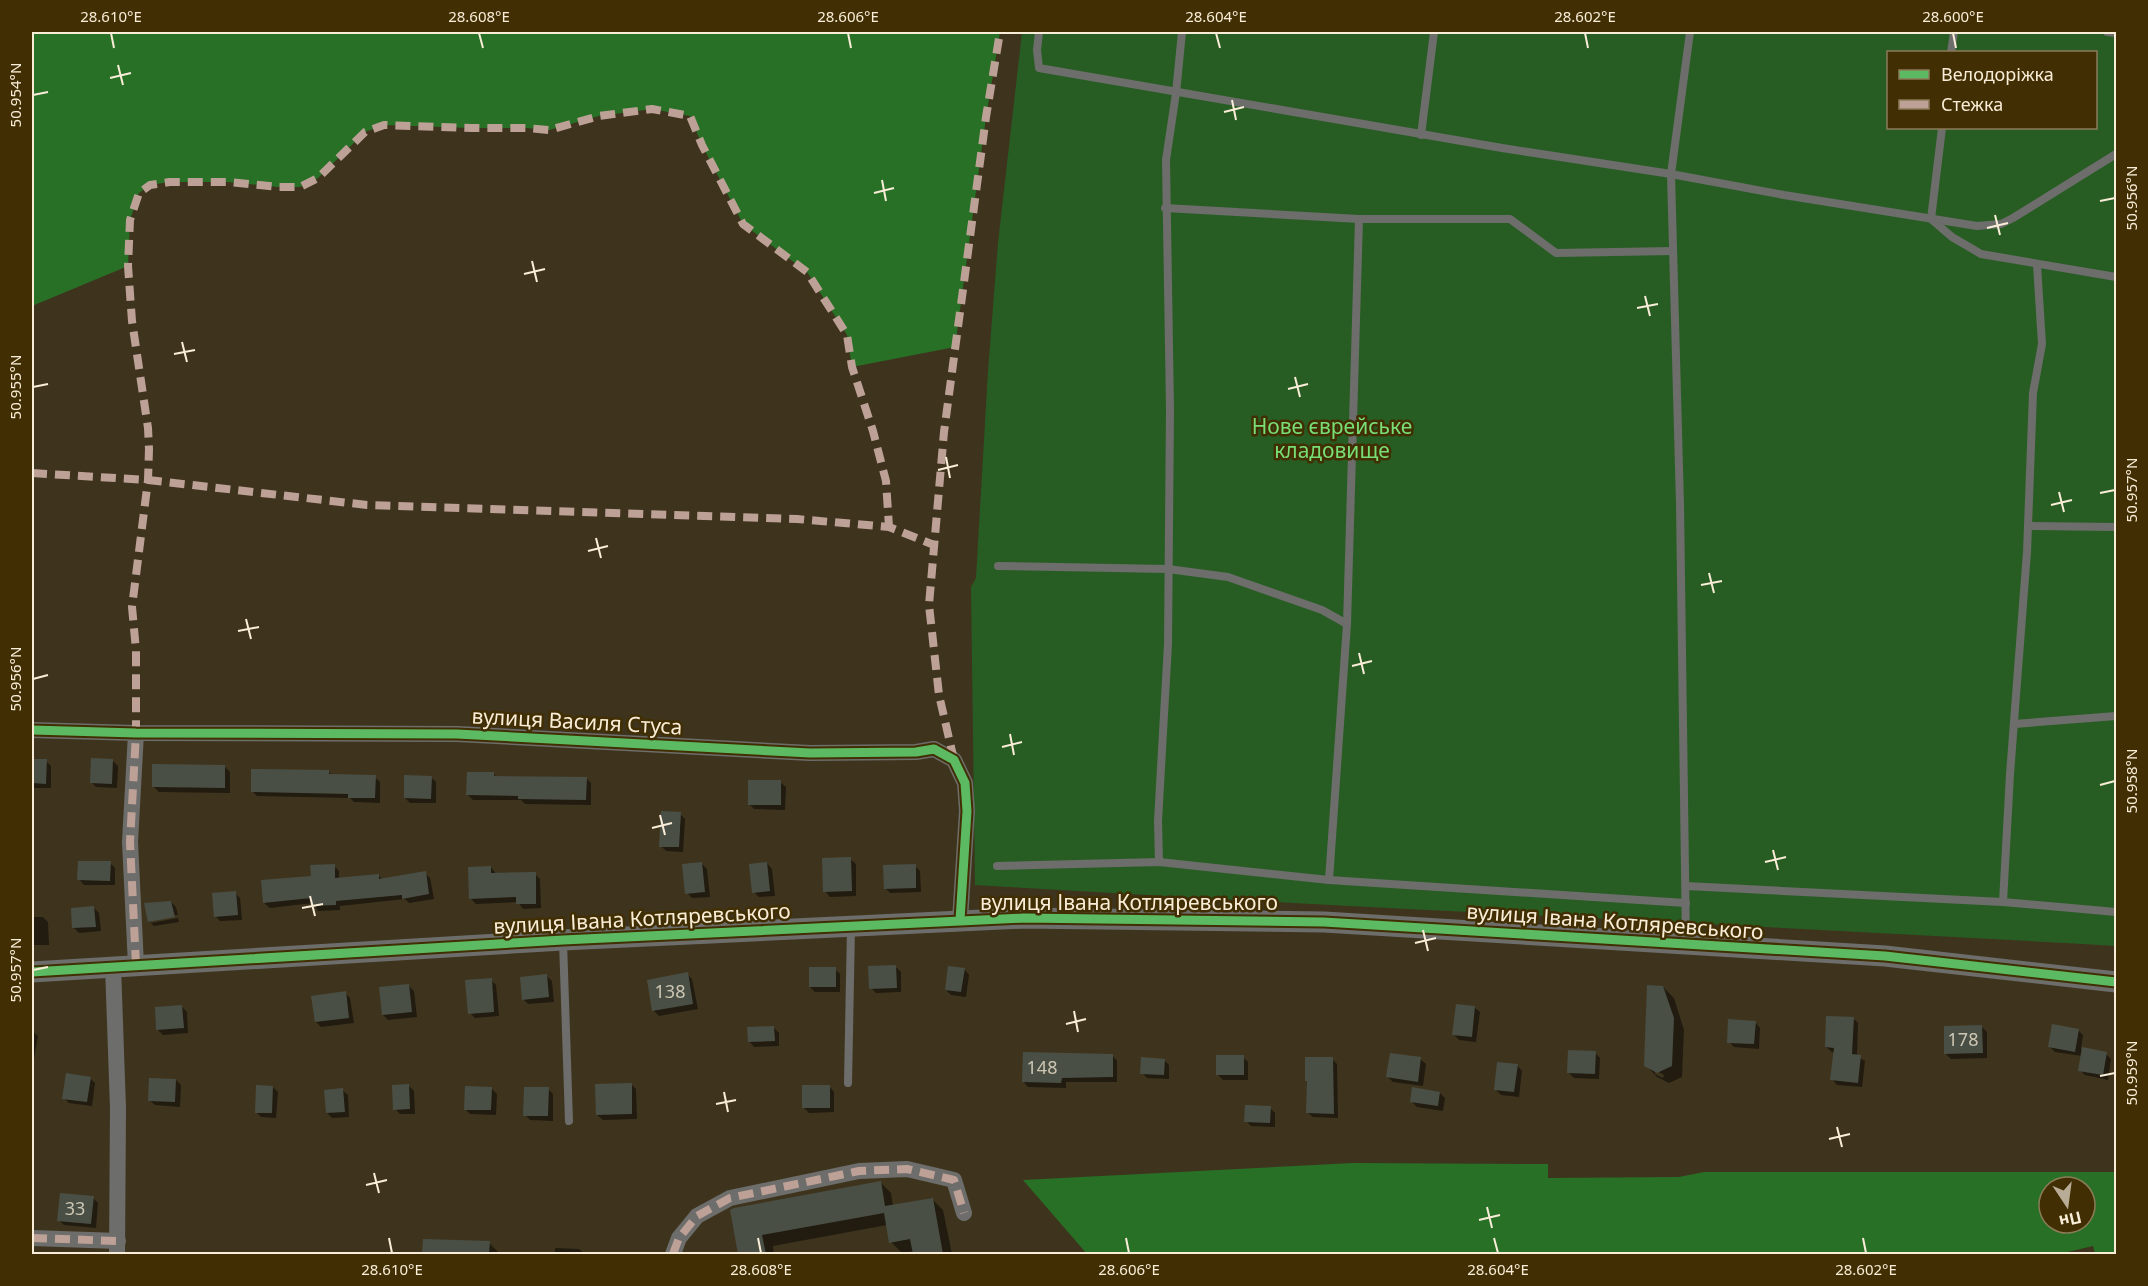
<svg xmlns="http://www.w3.org/2000/svg" width="2148" height="1286" viewBox="0 0 2148 1286" font-family="'Noto Sans',sans-serif">
	<style>
		.green { fill: #275d23; fill-rule: evenodd }
		.forest { fill: #287026; fill-rule: evenodd }
		.shadow { fill: #0007; fill-rule: evenodd }
		.building { fill: #4a4f45 }
		.lines { fill: none; stroke-linecap: round; stroke-linejoin: round }
		.service { stroke: #6d6d6b; stroke-width: 8 }
		.minor { stroke: #6d6d6b; stroke-width: 16 }
		.tertiary { stroke: #6d6d6b; stroke-width: 21 }
		.quiet { stroke: #bda197; stroke-width: 8; stroke-dasharray: 15 8; stroke-linecap: butt }
		.cycleway-casing { stroke: #412f03; stroke-width: 13 }
		.cycleway { stroke: #5cba63; stroke-width: 9 }
		.ticks { fill: none; stroke: #f9edd8; stroke-width: 2 }
		.labels { text-anchor: middle; stroke-width: 5; stroke-linejoin: round; paint-order: stroke }
		.number-label { font-size: 18px; fill: #cdc6b3 }
		.park-label { font-size: 21px; fill: #78df76; stroke: #412f03 }
		.street-label { font-size: 21px; fill: #f9edd8; stroke: #412f03 }
		.neatline { fill: none; stroke: #f9edd8; stroke-width: 2 }
		.ticks-label { font-size: 15px; text-anchor: middle; fill: #f9edd8 }
	</style>
	<rect width="100%" height="100%" fill="#3e341e"/>
	<path class="green" d="M1022 32H2107L2116 33V946C1736 924 1356 908 975 885L971 587 976 578 988 371 998 243ZM1888 52H2096V128H1888Z"/>
	<g class="forest">
		<polygon points="32,32 1000,32 986,117 955,347 852,367 847,335 807,272 743,224 702,145 690,116 652,109 599,116 549,130 526,128 472,128 384,125 365,132 318,178 300,187 278,187 228,182 170,182 150,185 139,193 130,220 128,266 32,306"/>
		<path d="M1353 1163 1548 1164V1178L1679 1177 1704 1172H2116V1254H2095L2093 1246 2059 1254H1087L1023 1180ZM2049 1187H2085V1223H2049Z"/>
	</g>
	<g class="shadow">
		<polygon points="32,760 46,761 51,766 51,788 34,788 32,785"/>
		<polygon points="113,761 118,766 117,788 96,787 91,782"/>
		<polygon points="225,767 230,772 230,793 159,792 154,787"/>
		<polygon points="328,771 333,776 375,777 380,782 380,803 354,802 350,798 257,796 252,791"/>
		<polygon points="494,774 497,778 586,778 591,783 591,805 525,804 521,800 473,800 468,795"/>
		<polygon points="431,777 436,782 436,803 410,803 405,798"/>
		<polygon points="780,782 786,787 785,810 754,809 749,804"/>
		<polygon points="680,814 685,819 683,852 666,851 661,846"/>
		<polygon points="850,859 856,864 856,896 830,897 825,891"/>
		<polygon points="110,863 115,868 115,885 84,885 79,879"/>
		<polygon points="767,863 772,869 775,896 759,897 754,892"/>
		<polygon points="702,864 707,869 710,897 692,898 687,893"/>
		<polygon points="334,866 339,871 339,879 378,875 383,880 425,873 430,878 434,899 409,903 405,899 340,906 340,910 318,911 313,903 270,908 264,903"/>
		<polygon points="915,866 920,871 921,892 890,893 885,888"/>
		<polygon points="491,867 496,874 535,874 540,879 541,908 523,909 518,902 476,904 471,899"/>
		<polygon points="235,893 240,898 242,920 220,921 215,916"/>
		<polygon points="171,902 176,907 178,915 151,920 151,923 178,918 179,922 154,926 149,921"/>
		<polygon points="94,908 99,913 101,931 79,933 74,928"/>
		<polygon points="32,917 43,917 48,922 49,945 32,945"/>
		<polygon points="895,966 901,972 901,992 876,993 871,988"/>
		<polygon points="835,969 840,974 840,992 815,992 810,987"/>
		<polygon points="964,969 969,975 966,997 951,995 946,990"/>
		<polygon points="687,974 692,979 698,1009 659,1016 654,1011 648,981"/>
		<polygon points="547,976 552,981 554,1002 528,1004 523,999"/>
		<polygon points="491,980 496,985 499,1016 475,1018 470,1013"/>
		<polygon points="409,986 414,991 417,1017 388,1020 383,1015"/>
		<path d="M1663 987 1674 998 1684 1030 1682 1077 1669 1083 1657 1077 1646 1065ZM1655 1070 1664 1075 1663 1078 1655 1074Z"/>
		<polygon points="345,993 350,998 354,1023 321,1027 316,1022"/>
		<polygon points="182,1007 187,1012 188,1033 163,1035 158,1030"/>
		<polygon points="1474,1007 1480,1012 1476,1042 1459,1040 1454,1035"/>
		<polygon points="1853,1018 1858,1023 1857,1056 1865,1061 1862,1087 1837,1085 1832,1079 1835,1052 1832,1052 1826,1047"/>
		<polygon points="1755,1022 1760,1028 1759,1049 1734,1047 1729,1042"/>
		<polygon points="773,1027 779,1033 779,1046 754,1047 749,1041"/>
		<polygon points="1982,1027 1987,1032 1987,1058 1951,1059 1946,1054"/>
		<polygon points="2078,1030 2083,1035 2081,1049 2106,1054 2111,1059 2108,1080 2085,1075 2080,1070 2082,1056 2055,1052 2050,1047"/>
		<polygon points="32,1031 38,1036 34,1059 32,1059"/>
		<polygon points="1595,1053 1600,1058 1599,1079 1574,1078 1569,1073"/>
		<polygon points="1112,1055 1117,1061 1117,1082 1066,1082 1066,1088 1028,1087 1023,1081"/>
		<polygon points="1243,1057 1248,1062 1248,1080 1223,1080 1218,1075"/>
		<polygon points="1332,1059 1337,1064 1338,1118 1313,1117 1307,1112 1309,1082"/>
		<polygon points="1420,1059 1426,1064 1423,1086 1393,1082 1388,1077"/>
		<polygon points="1164,1060 1169,1065 1169,1079 1147,1078 1142,1073"/>
		<polygon points="1517,1065 1522,1071 1519,1097 1501,1095 1496,1090"/>
		<polygon points="90,1078 95,1083 92,1106 69,1103 64,1098"/>
		<polygon points="176,1080 181,1085 180,1107 155,1105 149,1100"/>
		<polygon points="631,1084 636,1089 637,1119 603,1120 597,1115"/>
		<polygon points="409,1086 414,1091 415,1114 400,1114 395,1109"/>
		<polygon points="829,1086 834,1092 834,1112 809,1113 804,1108"/>
		<polygon points="273,1087 278,1092 276,1118 261,1117 256,1112"/>
		<polygon points="492,1089 497,1094 496,1115 470,1114 465,1109"/>
		<polygon points="548,1089 553,1094 553,1121 530,1120 525,1115"/>
		<polygon points="342,1090 348,1095 349,1117 332,1118 327,1113"/>
		<polygon points="1440,1093 1445,1098 1443,1111 1417,1107 1412,1102"/>
		<polygon points="1270,1108 1275,1113 1275,1127 1251,1126 1246,1121"/>
		<polygon points="880,1182 891,1193 893,1206 932,1199 943,1210 952,1254 915,1254 914,1251 902,1253 891,1242 887,1225 773,1246 774,1254 740,1254 732,1211"/>
		<polygon points="93,1198 98,1203 96,1228 64,1225 59,1220"/>
		<polygon points="424,1240 489,1243 500,1254 424,1254"/>
		<polygon points="555,1248 579,1249 585,1254 555,1254"/>
	</g>
	<g class="building">
		<polygon points="91,758 113,759 112,784 90,783"/>
		<polygon points="32,759 47,759 46,784 32,783"/>
		<polygon points="152,764 225,765 225,788 152,787"/>
		<polygon points="251,769 329,770 329,774 376,775 375,798 348,798 348,794 251,792"/>
		<polygon points="467,772 494,772 494,776 587,777 586,800 518,799 518,796 466,795"/>
		<polygon points="404,775 432,776 431,799 404,798"/>
		<rect x="748" y="780" width="33" height="25"/>
		<polygon points="661,811 681,812 679,847 659,847"/>
		<polygon points="851,857 852,891 823,892 822,858"/>
		<polygon points="78,861 111,861 110,881 77,880"/>
		<polygon points="702,862 705,892 685,894 682,864"/>
		<polygon points="767,862 770,891 752,893 749,864"/>
		<polygon points="335,864 335,878 379,874 379,879 426,871 429,894 402,899 402,895 336,901 336,905 311,906 311,898 263,903 261,880 311,876 310,865"/>
		<polygon points="916,864 916,888 884,889 883,865"/>
		<polygon points="491,866 491,873 536,872 536,904 516,904 516,897 469,899 468,867"/>
		<polygon points="236,891 238,915 214,917 212,893"/>
		<polygon points="171,901 175,917 148,922 144,903"/>
		<polygon points="94,906 96,927 72,928 71,908"/>
		<polygon points="896,965 897,988 869,989 868,966"/>
		<polygon points="948,966 965,968 961,992 945,990"/>
		<rect x="809" y="967" width="27" height="20"/>
		<polygon points="688,972 693,1004 652,1011 647,980"/>
		<polygon points="547,974 549,997 522,1000 520,977"/>
		<polygon points="492,978 494,1012 468,1014 465,980"/>
		<polygon points="409,984 412,1012 382,1015 379,987"/>
		<polygon points="1647,985 1663,986 1674,1018 1672,1066 1657,1073 1644,1066"/>
		<polygon points="346,991 349,1018 315,1022 311,996"/>
		<polygon points="1456,1004 1475,1006 1472,1037 1452,1035"/>
		<polygon points="182,1005 184,1028 156,1030 155,1007"/>
		<polygon points="1826,1016 1854,1017 1852,1054 1861,1055 1858,1083 1830,1080 1834,1048 1825,1047"/>
		<polygon points="1728,1019 1756,1021 1754,1044 1727,1043"/>
		<polygon points="2052,1024 2079,1029 2075,1052 2048,1047"/>
		<polygon points="1982,1025 1983,1053 1944,1054 1944,1026"/>
		<polygon points="774,1026 775,1041 748,1042 747,1027"/>
		<polygon points="2082,1047 2107,1052 2103,1075 2078,1071"/>
		<polygon points="1568,1050 1596,1051 1595,1074 1567,1073"/>
		<polygon points="1023,1052 1113,1054 1113,1077 1062,1078 1061,1083 1022,1082"/>
		<polygon points="1390,1053 1421,1057 1418,1082 1386,1077"/>
		<rect x="1216" y="1055" width="28" height="20"/>
		<polygon points="1141,1057 1165,1059 1164,1075 1140,1074"/>
		<polygon points="1305,1057 1333,1057 1334,1114 1306,1113 1307,1081 1305,1081"/>
		<polygon points="1497,1062 1518,1064 1514,1092 1494,1090"/>
		<polygon points="66,1073 91,1077 87,1102 62,1099"/>
		<polygon points="149,1078 176,1079 175,1102 148,1101"/>
		<polygon points="632,1083 632,1114 596,1115 595,1084"/>
		<polygon points="409,1084 410,1109 393,1110 392,1085"/>
		<polygon points="256,1085 273,1086 272,1113 255,1113"/>
		<rect x="802" y="1085" width="28" height="23"/>
		<polygon points="465,1086 492,1087 491,1110 464,1110"/>
		<polygon points="524,1087 549,1087 548,1116 523,1116"/>
		<polygon points="1412,1087 1440,1092 1438,1106 1410,1102"/>
		<polygon points="343,1088 345,1112 326,1113 324,1090"/>
		<polygon points="1245,1105 1271,1106 1270,1123 1244,1122"/>
		<polygon points="881,1181 885,1206 933,1198 943,1254 913,1254 910,1239 889,1243 884,1213 762,1235 766,1254 738,1254 730,1210 734,1208"/>
		<polygon points="60,1193 94,1196 91,1224 57,1221"/>
		<polygon points="423,1239 490,1241 489,1254 422,1254"/>
	</g>
	<g class="lines">
		<g class="service">
			<polyline points="1039,32 1037,50 1039,68 1502,148 1671,174 1784,195 1977,226 2001,224 2013,218 2116,154"/>
			<polyline points="2107,32 2116,33"/>
			<polyline points="1951,52 1954,32"/>
			<polyline points="1942,128 1931,219 1952,237 1981,254 2116,277"/>
			<polyline points="1421,135 1434,32"/>
			<polyline points="1165,208 1359,219 1510,219 1556,253 1673,251"/>
			<polyline points="2028,526 2116,527"/>
			<polyline points="998,566 1168,569 1228,577 1322,610 1347,624"/>
			<polyline points="2014,724 2116,716"/>
			<polyline points="1159,862 1158,821 1168,644 1170,409 1166,160 1176,93 1182,32"/>
			<polyline points="997,866 1159,862 1329,880 1686,903"/>
			<polyline points="1329,880 1347,624 1359,219"/>
			<polyline points="1686,886 2003,902 2116,912"/>
			<polyline points="2003,902 2010,774 2027,552 2033,393 2042,344 2037,265"/>
			<polyline points="563,941 569,1121"/>
			<polyline points="1686,944 1680,504 1671,174 1690,32"/>
			<polyline points="848,1083 851,927"/>
		</g>
		<g class="minor">
			<polyline points="32,730 136,733 457,734 810,753 916,752 934,749 954,760 965,783 967,811 960,920"/>
			<polyline points="136,733 130,842 136,965"/>
			<polyline points="113,966 118,1108 117,1254"/>
			<polyline points="32,1238 118,1241"/>
			<polyline points="673,1254 679,1238 697,1216 730,1198 859,1171 907,1169 954,1180 964,1213"/>
		</g>
		<polyline class="tertiary" points="32,972 563,940 1024,918 1324,922 1885,956 2116,982"/>
		<g class="quiet">
			<polyline points="32,473 148,480 367,505 797,519 889,527 934,545"/>
			<polyline points="954,760 939,695 929,605 944,432 986,117 1000,32"/>
			<polyline points="136,965 130,842 136,733 136,650 132,607 148,480 149,449 148,428 132,321 128,266 130,220 139,193 150,185 170,182 229,182 278,187 300,187 318,178 365,132 384,125 472,128 526,128 549,130 599,116 652,109 690,116 702,145 743,224 807,272 847,335 852,367 873,431 886,481 889,527"/>
			<polyline points="32,1238 118,1241"/>
			<polyline points="673,1254 679,1238 697,1216 730,1198 859,1171 907,1169 954,1180 964,1213"/>
		</g>
		<g class="cycleway-casing">
			<g id="cycleway">
				<polyline points="32,730 136,733 457,734 810,753 916,752 934,749 954,760 965,783 967,811 960,920"/>
				<polyline points="32,972 563,940 1024,918 1324,922 1885,956 2116,982"/>
			</g>
		</g>
		<use href="#cycleway" class="cycleway"/>
	</g>
	<path class="ticks" d="M111 33 114 48M479 33 483 48M848 33 851 48M1216 33 1220 48M1585 33 1588 48M1953 33 1956 48M118 65 123 85M110 78 131 73M33 95 48 92M1232 100 1236 120M1224 112 1244 107M882 180 886 201M874 193 894 188M2100 201 2115 198M1995 215 2000 235M1987 228 2008 223M532 261 537 282M524 274 545 269M1645 296 1650 316M1637 308 1658 304M182 342 187 362M174 354 195 350M1295 377 1300 397M33 387 48 384M1288 389 1308 384M946 457 950 478M938 470 958 465M2059 492 2064 512M2100 493 2115 490M2051 505 2072 500M596 538 601 558M588 551 608 546M1709 573 1714 593M1701 585 1722 581M246 619 251 639M238 631 259 627M1359 653 1364 674M1352 666 1372 661M33 679 48 675M1010 734 1014 755M1002 747 1022 742M2100 785 2115 781M660 815 665 835M652 828 672 823M1773 850 1778 870M1765 862 1786 857M310 896 315 916M302 908 323 904M1423 930 1428 951M1415 943 1436 938M33 970 48 967M1074 1011 1078 1032M1066 1024 1086 1019M2100 1076 2115 1073M724 1092 728 1112M716 1104 736 1100M1837 1127 1842 1147M1829 1139 1850 1134M374 1173 379 1193M366 1185 387 1180M1487 1207 1492 1228M1479 1220 1500 1215M389 1238 392 1253M758 1238 761 1253M1126 1238 1129 1253M1494 1238 1498 1253M1863 1238 1866 1253"/>
	<g class="labels">
		<g class="number-label">
			<text x="670" y="998">138</text>
			<text x="1963" y="1046">178</text>
			<text x="1042" y="1074">148</text>
			<text x="75" y="1215">33</text>
		</g>
		<g class="park-label">
			<text x="1332" y="434">Нове єврейське<tspan x="1332" dy="24">кладовище</tspan></text>
		</g>
		<g class="street-label">
			<text transform="translate(577 722) rotate(3)" y="7">вулиця Василя Стуса</text>
			<text x="1129" y="910">вулиця Івана Котляревського</text>
			<text transform="translate(642 919) rotate(-3)" y="7">вулиця Івана Котляревського</text>
			<text transform="translate(1615 922) rotate(4)" y="7">вулиця Івана Котляревського</text>
		</g>
	</g>
	<rect width="2148" height="1286" fill="none" stroke="#412f03" stroke-width="66"/>
	<rect x="1887" y="51" width="210" height="78" fill="#412f03" stroke="#8b7b58" stroke-width="1.5"/>
	<rect x="1899" y="70" width="30" height="9" fill="#5cba63" stroke="#8b7b58" stroke-width="1.5"/>
	<text x="1941" y="81" font-size="18" fill="#f9edd8">Велодоріжка</text>
	<rect x="1899" y="100" width="30" height="9" fill="#bda197" stroke="#8b7b58" stroke-width="1.5"/>
	<text x="1941" y="111" font-size="18" fill="#f9edd8">Стежка</text>
	<g transform="translate(2067 1205) rotate(167)"><circle r="28" fill="#412f03" stroke="#8b7b58" stroke-width="1.5"/>
	<path d="M0-4.5L10 22L0 15L-10 22Z" fill="#b8ac97"/>
	<text y="-9" font-size="16" font-weight="bold" text-anchor="middle" fill="#f9edd8">Пн</text>
	</g>
	<rect x="33" y="33" width="2082" height="1220" class="neatline"/>
	<g class="ticks-label">
		<text x="111" y="22">28.610°E</text>
		<text x="479" y="22">28.608°E</text>
		<text x="848" y="22">28.606°E</text>
		<text x="1216" y="22">28.604°E</text>
		<text x="1585" y="22">28.602°E</text>
		<text x="1953" y="22">28.600°E</text>
		<text transform="translate(16 95) rotate(-90)" y="5">50.954°N</text>
		<text transform="translate(2132 198) rotate(-90)" y="5">50.956°N</text>
		<text transform="translate(16 387) rotate(-90)" y="5">50.955°N</text>
		<text transform="translate(2132 490) rotate(-90)" y="5">50.957°N</text>
		<text transform="translate(16 679) rotate(-90)" y="5">50.956°N</text>
		<text transform="translate(2132 781) rotate(-90)" y="5">50.958°N</text>
		<text transform="translate(16 970) rotate(-90)" y="5">50.957°N</text>
		<text transform="translate(2132 1073) rotate(-90)" y="5">50.959°N</text>
		<text x="392" y="1275">28.610°E</text>
		<text x="761" y="1275">28.608°E</text>
		<text x="1129" y="1275">28.606°E</text>
		<text x="1498" y="1275">28.604°E</text>
		<text x="1866" y="1275">28.602°E</text>
	</g>
</svg>
